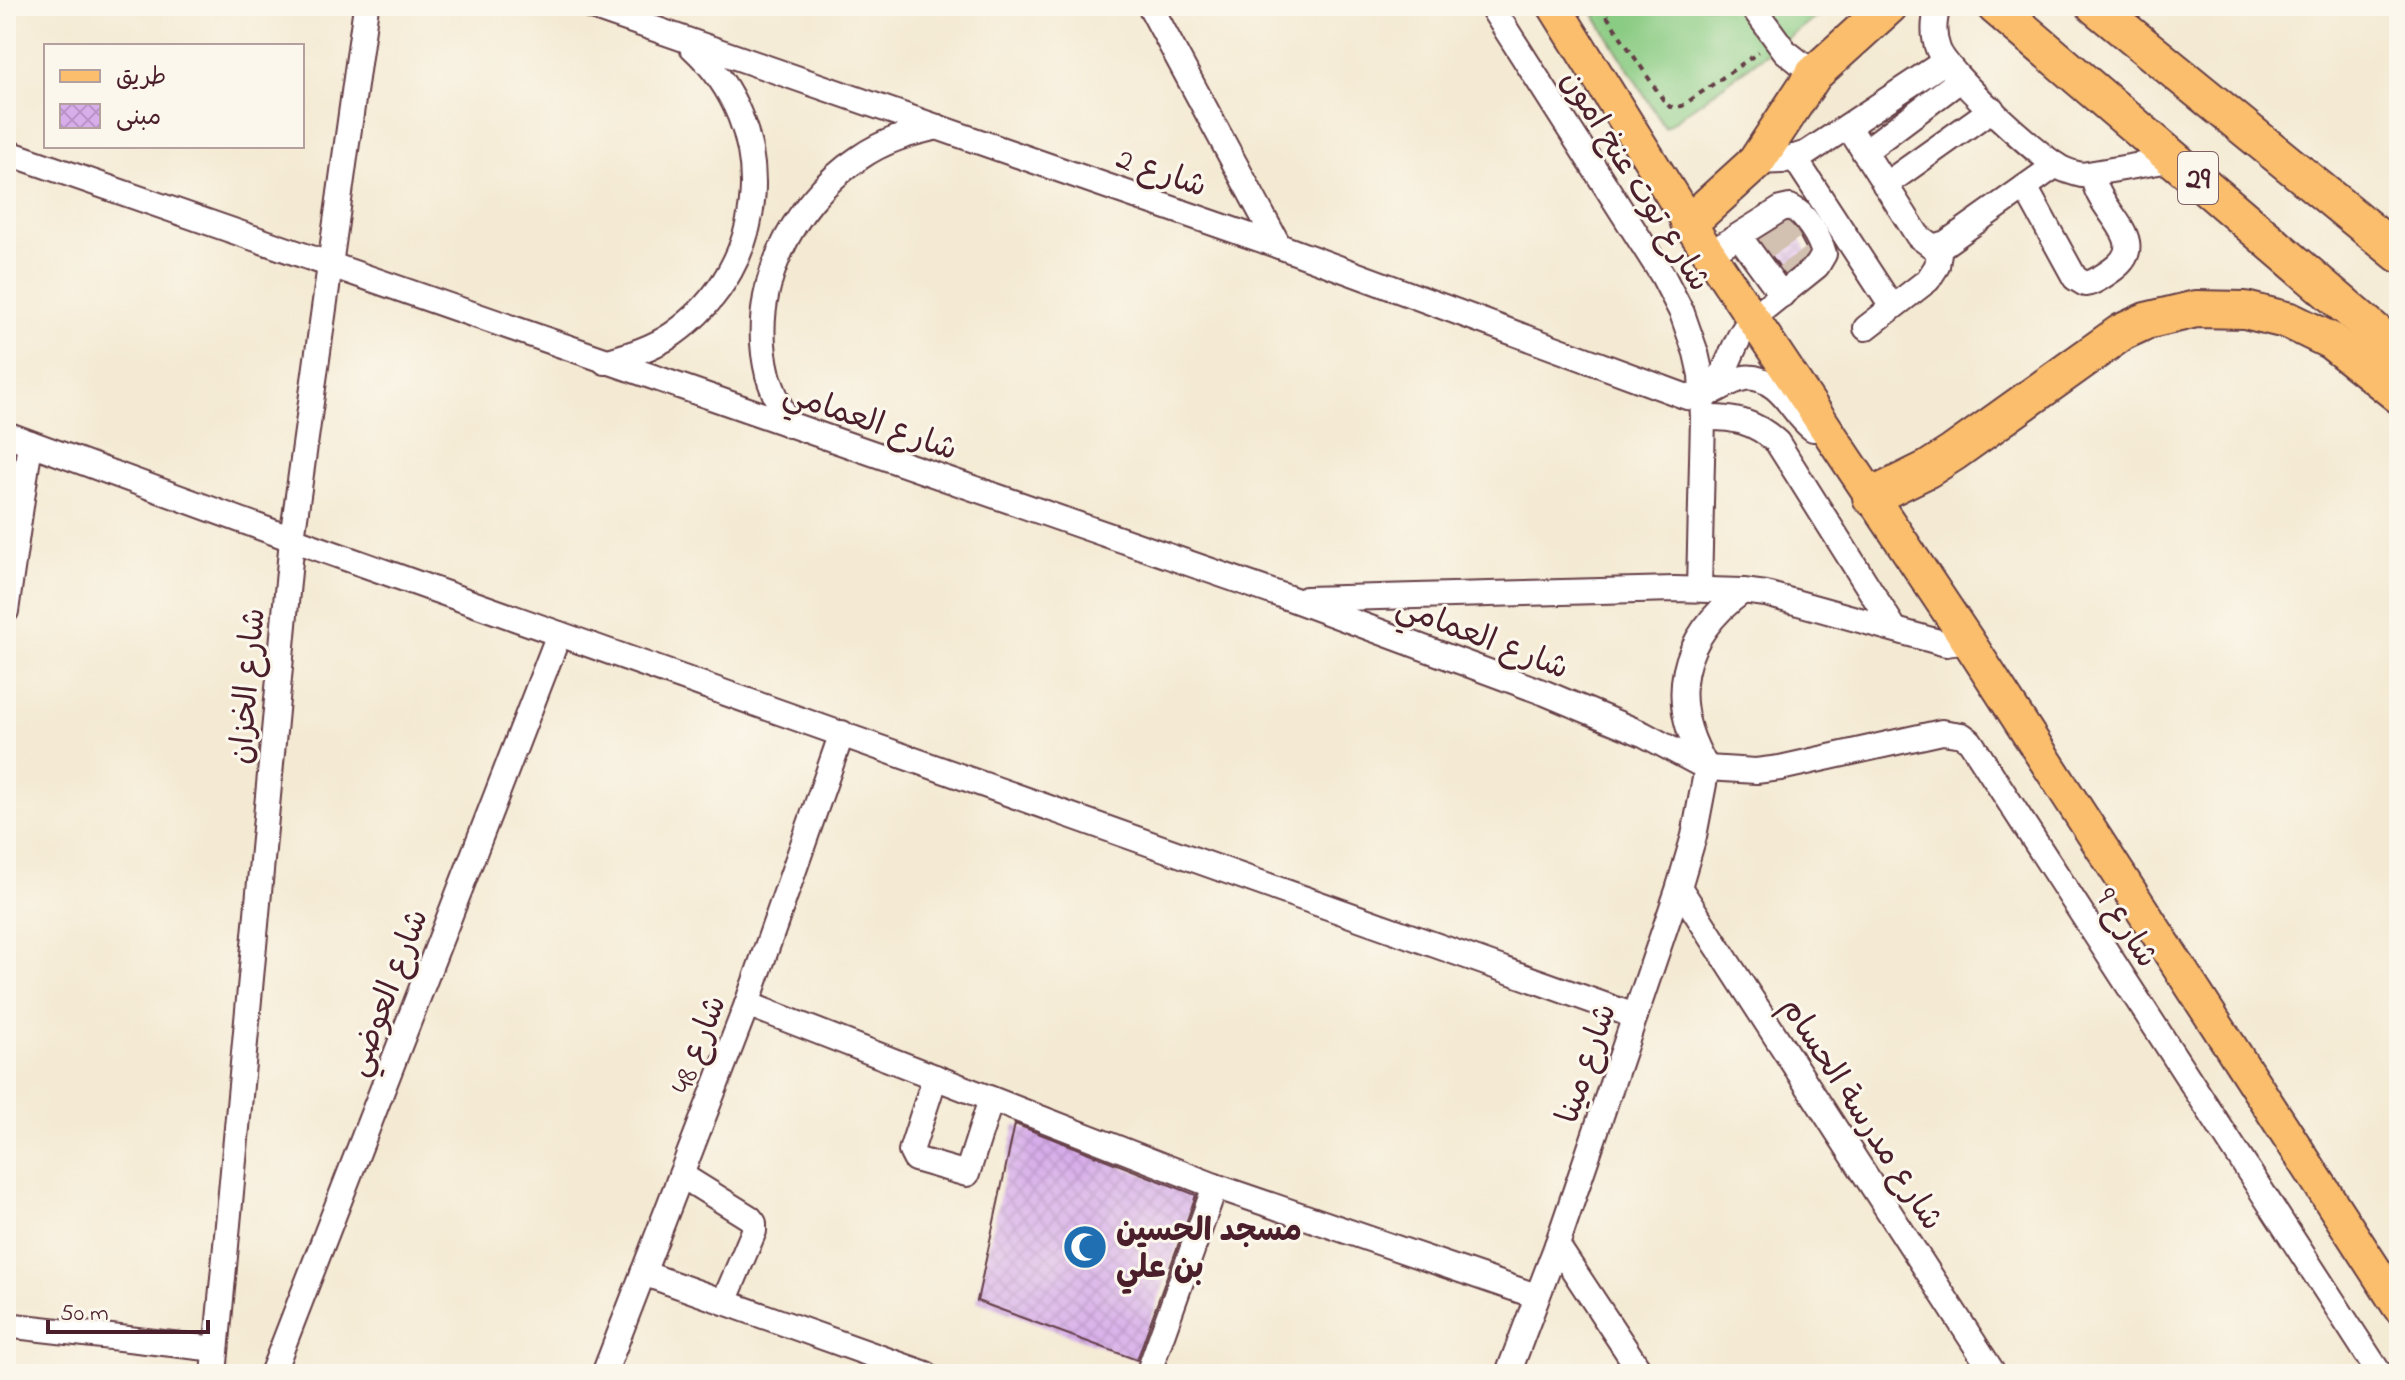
<svg xmlns="http://www.w3.org/2000/svg" width="2405" height="1380" viewBox="0 0 2405 1380" font-family="'Indie Flower','Playpen Sans Arabic',sans-serif">
	<style>
		.garden { fill: #8bcc84; stroke: #6a7658; stroke-width: 2 }
		.building { fill: url(#building-cross-hatch) }
		.lines { fill: none; stroke-linecap: round; stroke-linejoin: round }
		.minor-tunnel { stroke: #d2c1b1; stroke-width: 24; stroke-dasharray: 24 12; stroke-linecap: butt }
		.minor-casing { stroke: #643d44; stroke-width: 28 }
		.major-casing { stroke: #643d44; stroke-width: 36 }
		.highway-casing { stroke: #643d44; stroke-width: 40 }
		.path { stroke: #643d44; stroke-width: 4; stroke-dasharray: 6 6; stroke-linecap: butt }
		.minor { stroke: #fff; stroke-width: 24 }
		.major { stroke: #fabe6d; stroke-width: 32 }
		.highway { stroke: #fabe6d; stroke-width: 36 }
		.labels { text-anchor: middle; stroke-width: 6; stroke-linejoin: round; paint-order: stroke }
		.shield { fill: #fbf7ec; stroke: #7f6065; stroke-width: 2 }
		.shield-label { font-size: 30px; font-weight: bold; fill: #4a1f2b }
		.street-label { font-size: 32px; fill: #4a1f2b; stroke: #fbf7ec }
		.poi-label { font-size: 32px; font-weight: bold; fill: #4a1f2b; stroke: #fbf7ec; text-anchor: start }
	</style>
	<defs>
		<pattern id="building-cross-hatch" width="8" height="8" patternUnits="userSpaceOnUse" patternTransform="scale(2)"><rect width="8" height="8" fill="#d7adea"/><path d="M0 0l8 8M0 8l8-8" fill="none" stroke="#ba94c9"/></pattern>
	</defs>
	<rect width="100%" height="100%" fill="#fbf7ec"/>
	<filter id="ink" filterUnits="userSpaceOnUse"><feTurbulence type="fractalNoise" baseFrequency=".0125" numOctaves="2"/><feDisplacementMap in="SourceGraphic" scale="16" xChannelSelector="R" yChannelSelector="G"/><feConvolveMatrix kernelMatrix="1 2 1 2 8 2 1 2 1" color-interpolation-filters="sRGB"/></filter>
	<filter id="wash" filterUnits="userSpaceOnUse"><feTurbulence type="fractalNoise" baseFrequency=".006" numOctaves="4" result="noise"/><feDisplacementMap in="SourceGraphic" scale="32" xChannelSelector="R" yChannelSelector="G"/><feGaussianBlur stdDeviation="1.8" result="paint"/><feColorMatrix in="noise" values="0 0 0 0 0 0 0 0 0 0 0 0 0 0 0 0 0 1.4 0 .05"/><feComposite in="paint" operator="in"/></filter>
	<g filter="url(#wash)">
		<rect width="100%" height="100%" fill="#f4ead3"/>
		<polygon class="garden" points="1589,6 1831,6 1665,128"/>
		<g id="blocks">
			<g class="building">
				<polygon points="1788,223 1799,235 1808,252 1784,273 1760,240"/>
				<polygon points="1015,1124 1196,1195 1137,1360 977,1301"/>
			</g>
		</g>
	</g>
	<g filter="url(#ink)">
		<use href="#blocks" fill-opacity="0" stroke="#643d44" stroke-width="2"/>
		<g class="lines">
			<g class="minor-tunnel">
				<polyline points="1777,224 1804,263"/>
				<polyline points="1762,234 1790,273"/>
			</g>
			<g class="minor-casing">
				<g id="minor">
					<path d="M589 6 1279 246 1687 397C1724 400 1736 360 1774 387 1790 399 1797 418 1813 429"/>
					<polyline points="1150,6 1279,246"/>
					<polyline points="1491,6 1663,276 1682,313 1696,353 1701,375 1703,418 1699,589"/>
					<polyline points="1752,6 1785,51 1814,74"/>
					<path d="M1938 6C1934 20 1932 34 1938 49 1946 72 2035 153 2059 167 2066 171 2073 173 2082 175L2176 159"/>
					<polyline points="1848,126 1918,236 1933,247 1946,243 2056,165"/>
					<polyline points="6,152 1292,599 1545,693 1643,734 1707,768 1756,771 1780,768 1942,732 1962,735 1970,741 2380,1374"/>
					<polyline points="1864,152 1960,80"/>
					<polyline points="1794,157 1892,307"/>
					<polyline points="1756,162 1782,161 1807,153 1944,62"/>
					<polyline points="1885,185 1992,109"/>
					<path d="M2025 187 2075 278 2085 284 2090 283C2098 280 2105 275 2112 270 2155 240 2095 212 2093 174"/>
					<polyline points="1739,236 1782,295"/>
					<path d="M1709 254 1781 209 1790 207C1805 213 1820 238 1824 254L1817 266 1751 319C1733 341 1728 371 1711 393"/>
					<polyline points="1866,328 1928,280 1937,266 1940,246"/>
					<path d="M605 362C629 355 653 348 673 334 772 264 780 128 692 47"/>
					<path d="M1703 418C1733 417 1754 421 1777 442L1894 628"/>
					<path d="M789 425C781 409 773 393 768 375 747 292 790 204 859 158 883 141 910 133 938 127"/>
					<polyline points="6,434 292,539 1635,1016"/>
					<polyline points="1306,599 1675,589 1743,591 1766,594 1946,644 1968,641"/>
					<polyline points="6,611 30,443"/>
					<path d="M1707 768C1666 700 1679 638 1743 591"/>
					<polyline points="1679,887 1994,1374"/>
					<polyline points="747,1004 1215,1186 1536,1296"/>
					<polyline points="935,1077 911,1151 915,1159 967,1174 991,1099"/>
					<polyline points="681,1175 750,1218 754,1223 754,1231 724,1302"/>
					<polyline points="1557,1245 1642,1374"/>
					<polyline points="643,1273 926,1374"/>
					<polyline points="6,1325 216,1349"/>
					<polyline points="214,1374 292,539 366,6"/>
					<polyline points="272,1374 559,634"/>
					<polyline points="604,1374 747,1004 842,733"/>
					<polyline points="1148,1374 1215,1186"/>
					<polyline points="1508,1374 1557,1245 1679,887 1694,836 1707,768"/>
				</g>
			</g>
			<g class="major-casing">
				<polyline id="major" points="1554,6 1689,223 1968,641 2399,1307"/>
			</g>
			<g class="highway-casing">
				<g id="highway">
					<polyline points="1995,6 2399,352"/>
					<polyline points="2095,6 2399,254"/>
					<polyline points="1689,223 1756,162 1814,74 1889,6"/>
					<polyline points="1871,497 1928,469 1953,453 2122,332 2146,321 2196,309 2245,310 2290,321 2331,341 2399,395"/>
				</g>
			</g>
			<polyline class="path" points="1600,6 1664,101 1670,107 1682,106 1759,52"/>
			<use href="#minor" class="minor"/>
			<use href="#major" class="major"/>
			<use href="#highway" class="highway"/>
		</g>
	</g>
	<defs>
		<g id="mosque-disc" transform="scale(2.3)"><circle r="9.5" fill="#1f6fb2" stroke="#fbf7ec"/><path d="M3.5-4.9A6 6 0 1 0 3.5 4.9A5 5 0 1 1 3.5-4.9Z" fill="#fff"/></g>
	</defs>
	<g fill-rule="evenodd">
		<use href="#mosque-disc" x="1085" y="1247"/>
	</g>
	<g class="labels">
		<rect class="shield" x="2178" y="152" width="40" height="52" rx="6"/>
		<g class="shield-label">
			<text x="2198" y="188">29</text>
		</g>
		<g class="street-label">
			<text transform="translate(1162 171) rotate(19)" y="11">شارع 2</text>
			<text transform="translate(1637 180) rotate(58)" y="11">شارع توت عنخ امون</text>
			<text transform="translate(871 420) rotate(19)" y="11">شارع العمامي</text>
			<text transform="translate(1483 636) rotate(21)" y="11">شارع العمامي</text>
			<text transform="translate(246 686) rotate(-85)" y="11">شارع الخزان</text>
			<text transform="translate(2128 927) rotate(57)" y="11">شارع 9</text>
			<text transform="translate(386 992) rotate(-69)" y="11">شارع العوضي</text>
			<text transform="translate(697 1044) rotate(-69)" y="11">شارع 48</text>
			<text transform="translate(1585 1063) rotate(-71)" y="11">شارع مينا</text>
			<text transform="translate(1863 1113) rotate(57)" y="11">شارع مدرسة الحسام</text>
		</g>
		<g class="poi-label">
			<text x="1116" y="1240">مسجد الحسين<tspan x="1116" dy="37">بن علي</tspan></text>
		</g>
	</g>
	<rect width="2405" height="1380" fill="none" stroke="#fbf7ec" stroke-width="32"/>
	<rect x="44" y="44" width="260" height="104" fill="#fbf7ec" stroke="#b4a19f" stroke-width="2"/>
	<rect x="60" y="70" width="40" height="12" fill="#fabe6d" stroke="#b4a19f" stroke-width="2"/>
	<text x="116" y="84" font-size="24" fill="#4a1f2b">طريق</text>
	<rect x="60" y="104" width="40" height="24" fill="url(#building-cross-hatch)" stroke="#b4a19f" stroke-width="2"/>
	<text x="116" y="124" font-size="24" fill="#4a1f2b">مبنى</text>
	<path d="M48 1320v12h160v-12" fill="none" stroke="#4a1f2b" stroke-width="4"/>
	<text x="60" y="1320" font-size="24" fill="#4a1f2b" stroke="#fbf7ec" stroke-width="6" paint-order="stroke">50 m</text>
</svg>
